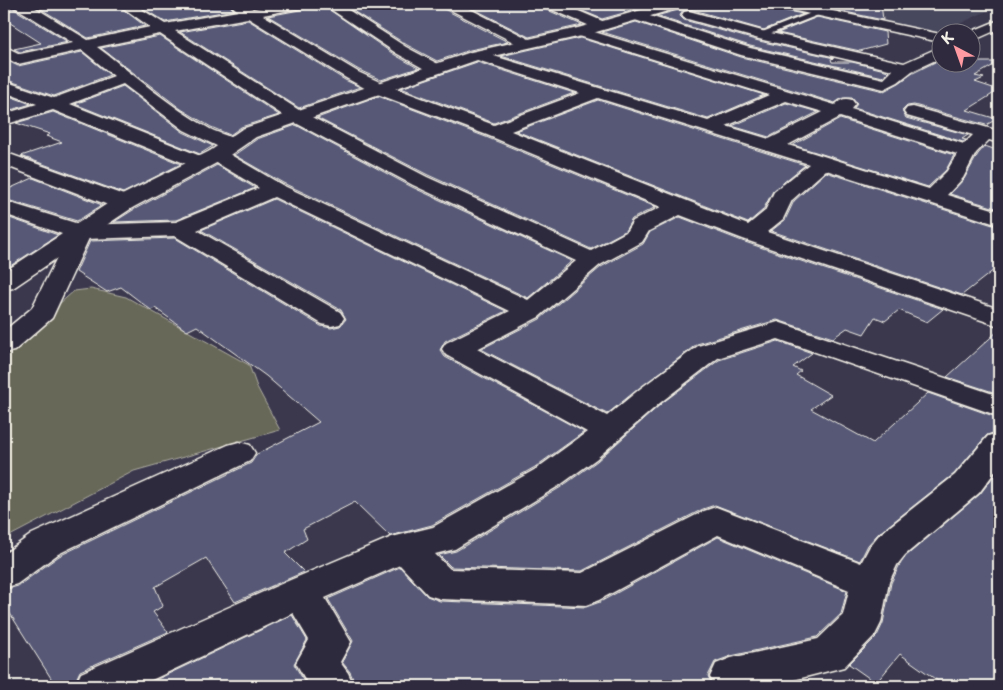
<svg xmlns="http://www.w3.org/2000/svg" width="1003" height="690" viewBox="0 0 1003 690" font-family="'Playpen Sans',sans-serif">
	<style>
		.built { fill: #47465d }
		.green { fill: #676859; stroke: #aeaca0 }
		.building { fill: #565976; stroke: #f4f1e8 }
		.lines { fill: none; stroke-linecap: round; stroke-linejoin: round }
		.lane-casing { stroke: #f4f1e8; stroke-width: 4 }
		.street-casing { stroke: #f4f1e8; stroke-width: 3 }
		.secondary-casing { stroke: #f4f1e8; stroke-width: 3 }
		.lane { fill: #2f2a3d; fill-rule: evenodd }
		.street { fill: #2f2a3d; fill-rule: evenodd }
		.secondary { fill: #2f2a3d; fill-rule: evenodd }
	</style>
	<rect width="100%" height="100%" fill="#3b384e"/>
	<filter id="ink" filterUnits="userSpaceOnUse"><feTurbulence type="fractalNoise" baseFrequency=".02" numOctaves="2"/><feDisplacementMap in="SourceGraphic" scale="10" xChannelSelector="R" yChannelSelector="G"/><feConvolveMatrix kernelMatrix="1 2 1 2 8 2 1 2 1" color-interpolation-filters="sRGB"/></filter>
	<g filter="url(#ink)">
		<polygon class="built" points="783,4 967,4 991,9 934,36"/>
		<polygon class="green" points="91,289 126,297 249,365 257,387 280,430 134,471 4,539 4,352 74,291"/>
		<g class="building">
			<polygon points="33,4 116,4 145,26 88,38"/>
			<polygon points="136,4 228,4 234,10 165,22"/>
			<polygon points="308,4 321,4 395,55 418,68 381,80 359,70 268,16 305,9"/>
			<polygon points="342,4 441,4 444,9 508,42 470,50 437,61 407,45"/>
			<polygon points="464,4 542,4 545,9 582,25 529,37"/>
			<polygon points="566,4 656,4 602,19"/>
			<polygon points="685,4 773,4 782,10 803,14 764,30 690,9 682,11 680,16 684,20 759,41 834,58 831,59 832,62 852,62 889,71 883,77 750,46 656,16 682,9"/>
			<polygon points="808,4 881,4 883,20"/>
			<polygon points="14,8 14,9 68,42 20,52 14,49 41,43 4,19 4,10"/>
			<polygon points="817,17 885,32 886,44 860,51 778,33"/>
			<polygon points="248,20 345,80 360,87 299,108 180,32"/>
			<polygon points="636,22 741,57 884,91 899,83 913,73 935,62 999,62 975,76 984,78 975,82 999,90 967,110 997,119 986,125 914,105 907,106 902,111 906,118 968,135 962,139 966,140 963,142 854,108 857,104 852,98 843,98 835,103 602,32"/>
			<polygon points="160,36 279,115 241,127 230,135 211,127 181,109 101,48"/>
			<polygon points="580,38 764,95 708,119 501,56"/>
			<polygon points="82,52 110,75 54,96 4,79 4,59 18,66"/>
			<polygon points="477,62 574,93 494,123 401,88"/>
			<polygon points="123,86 183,132 213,146 200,154 75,104"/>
			<polygon points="4,94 31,104 4,112"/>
			<polygon points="378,96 486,137 656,207 632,219 625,231 591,249 428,175 317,118"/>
			<polygon points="598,100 805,165 773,191 763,210 748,223 516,131"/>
			<polygon points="786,103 818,112 769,137 732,126"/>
			<polygon points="53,112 181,164 123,193 21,156 62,142 46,136 50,134 16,123"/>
			<polygon points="840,119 954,155 946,170 928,187 793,145"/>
			<polygon points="296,125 412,187 572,261 528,298 283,183 234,155 257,139"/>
			<polygon points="985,146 999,151 999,209 950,194 964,179 978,154"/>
			<polygon points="217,165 255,188 176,220 114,222 133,210"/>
			<polygon points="826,172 999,227 999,266 962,295 771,231 785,220 794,201"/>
			<polygon points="33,178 102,205 77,221 4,199 4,191"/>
			<polygon points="274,199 506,311 445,341 440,350 445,357 584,432 535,467 432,525 390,536 355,502 303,529 307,539 285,553 304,572 235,602 206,558 155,587 163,606 153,612 168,632 80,671 73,686 56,686 4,604 4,590 18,586 59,556 251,463 257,454 319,422 266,376 197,326 187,331 155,308 151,310 121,287 107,292 76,272 90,241 175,238 321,326 331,328 340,326 346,319 341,310 201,230"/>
			<polygon points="4,216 58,235 4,270"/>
			<polygon points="680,217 742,241 943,309 927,322 899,310 885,321 875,317 864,334 847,328 833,338 777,320 697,344 607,414 481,349 540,319 601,267 643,244 650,232"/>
			<polygon points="999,330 999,394 947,377"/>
			<polygon points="778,341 812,353 793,367 801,371 796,375 831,395 811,409 873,443 928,393 999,418 999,431 987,435 954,474 878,534 868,545 860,561 715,505 703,509 582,571 451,567 439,555 456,551 561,487 597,461 662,403 719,360"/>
			<polygon points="999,469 999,686 945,686 900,654 876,683 849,664 877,636 883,623 891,583 899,566 906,556 980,494"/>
			<polygon points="718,537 847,591 841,614 817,637 731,656 715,662 708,676 713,686 356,686 350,672 342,662 353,641 328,599 400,567 427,596 440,601 586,607 600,602"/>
			<polygon points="292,615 307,640 294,664 307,686 143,686"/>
		</g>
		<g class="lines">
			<g class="lane-casing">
				<polygon id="lane" points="819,10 826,12 762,37 755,35"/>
			</g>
			<g class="street-casing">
				<g id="street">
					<path d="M14 4H29L88 40 150 27 118 4H133L165 24 238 11 230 4H245L253 9 279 4H306L305 7 263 15 358 72 384 84 494 125 580 93 471 58 468 55 471 52H481L708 121 769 95 576 35 574 32 576 29 581 28 835 105C841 99 845 98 852 100L855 104 851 109 964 144 973 135 907 116 904 112 907 108 913 107 999 131V143L989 140 976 153 963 178 947 195 999 211V225L826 170 792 200 783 219 767 232 999 309V326L743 239 680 215 649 231 642 242 600 265 539 317 477 349 607 416 641 388 698 346 778 322 999 396V416L778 339 718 358 661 402 596 459 560 485 455 549 435 554 450 569 582 573 704 511 716 507 861 563 870 546 879 535 955 475 988 436 999 433V466L979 493 905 555 897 565 889 582 881 623 875 635 844 667 770 686H715L710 677 716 664 731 658 818 639 843 615 849 590 718 535 599 600 586 605 441 599 428 595 400 565 325 598 351 642 340 662 348 673 354 686H309L296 663 309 640 293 613 139 686H75L81 673 288 581 392 537 433 527 536 469 587 432 446 355 442 349 446 343 510 311 274 197 197 230 340 312 344 318 340 324 331 326 322 324 175 236 85 239 13 288 4 290V272L62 234 4 214V201L82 225 176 222 259 188 210 159 207 155 210 151 217 149 224 151 282 185 528 300 576 261 413 185 290 120 160 34 97 47C135 75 168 106 210 129 219 134 234 136 240 145L237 149 230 151 223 149 184 130 123 84 70 104 208 159 211 163 208 167 201 169 194 167 53 110 4 125V114L37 104 4 92V81L54 98 114 76 82 50 18 64 4 57V46L20 54 73 43 15 7ZM248 18 346 78 372 92 487 135 661 207 633 221 626 232 591 251 427 177 302 112 175 31ZM598 98 809 164 774 192 765 211 748 225 511 131ZM786 101 823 112 769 139 726 126ZM840 117 957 154 947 171 929 189 788 145Z"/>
					<polygon points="323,4 339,4 406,47 440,65 442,68 440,71 428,71 396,53"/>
					<polygon points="443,4 460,4 531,40 533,43 531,46 521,46 445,7"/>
					<polygon points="544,4 562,4 607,23 609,26 607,29 597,29 546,7"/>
					<polygon points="775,4 800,4 940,34 940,42 782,8"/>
					<polygon points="689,11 762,31 904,63 940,47 940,58 912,71 898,82 884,89 741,55 632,19 630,16 637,12 750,48 884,79 893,70 759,39 684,18 682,15 684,12"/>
					<polygon points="999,20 999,29 970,42 970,32"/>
					<polygon points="4,152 132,198 135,203 132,208 124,209 116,208 4,165"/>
					<polygon points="239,442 250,445 255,453 250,461 58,554 17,584 4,588 4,554 32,534 228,445"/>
				</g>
			</g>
			<g class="secondary-casing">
				<polygon id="secondary" points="662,4 683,4 681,7 586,35 480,59 256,137 224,159 132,208 90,236 52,318 14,351 4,353 4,331 32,308 72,227 116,198 210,151 242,129 471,52 578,28"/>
			</g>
			<use href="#lane" class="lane"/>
			<use href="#street" class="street"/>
			<use href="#secondary" class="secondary"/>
		</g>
	</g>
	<rect width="1003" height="690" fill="none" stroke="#2f2a3d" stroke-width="20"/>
	<rect x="10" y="10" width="983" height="670" fill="none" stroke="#f4f1e8" stroke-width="2" filter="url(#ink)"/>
	<g transform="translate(956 48) rotate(319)"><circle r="24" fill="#2f2a3d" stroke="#7e7a81"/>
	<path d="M0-4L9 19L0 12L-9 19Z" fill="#ff9aa2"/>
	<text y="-8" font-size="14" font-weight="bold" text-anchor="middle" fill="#f4f1e8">K</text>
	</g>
</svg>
